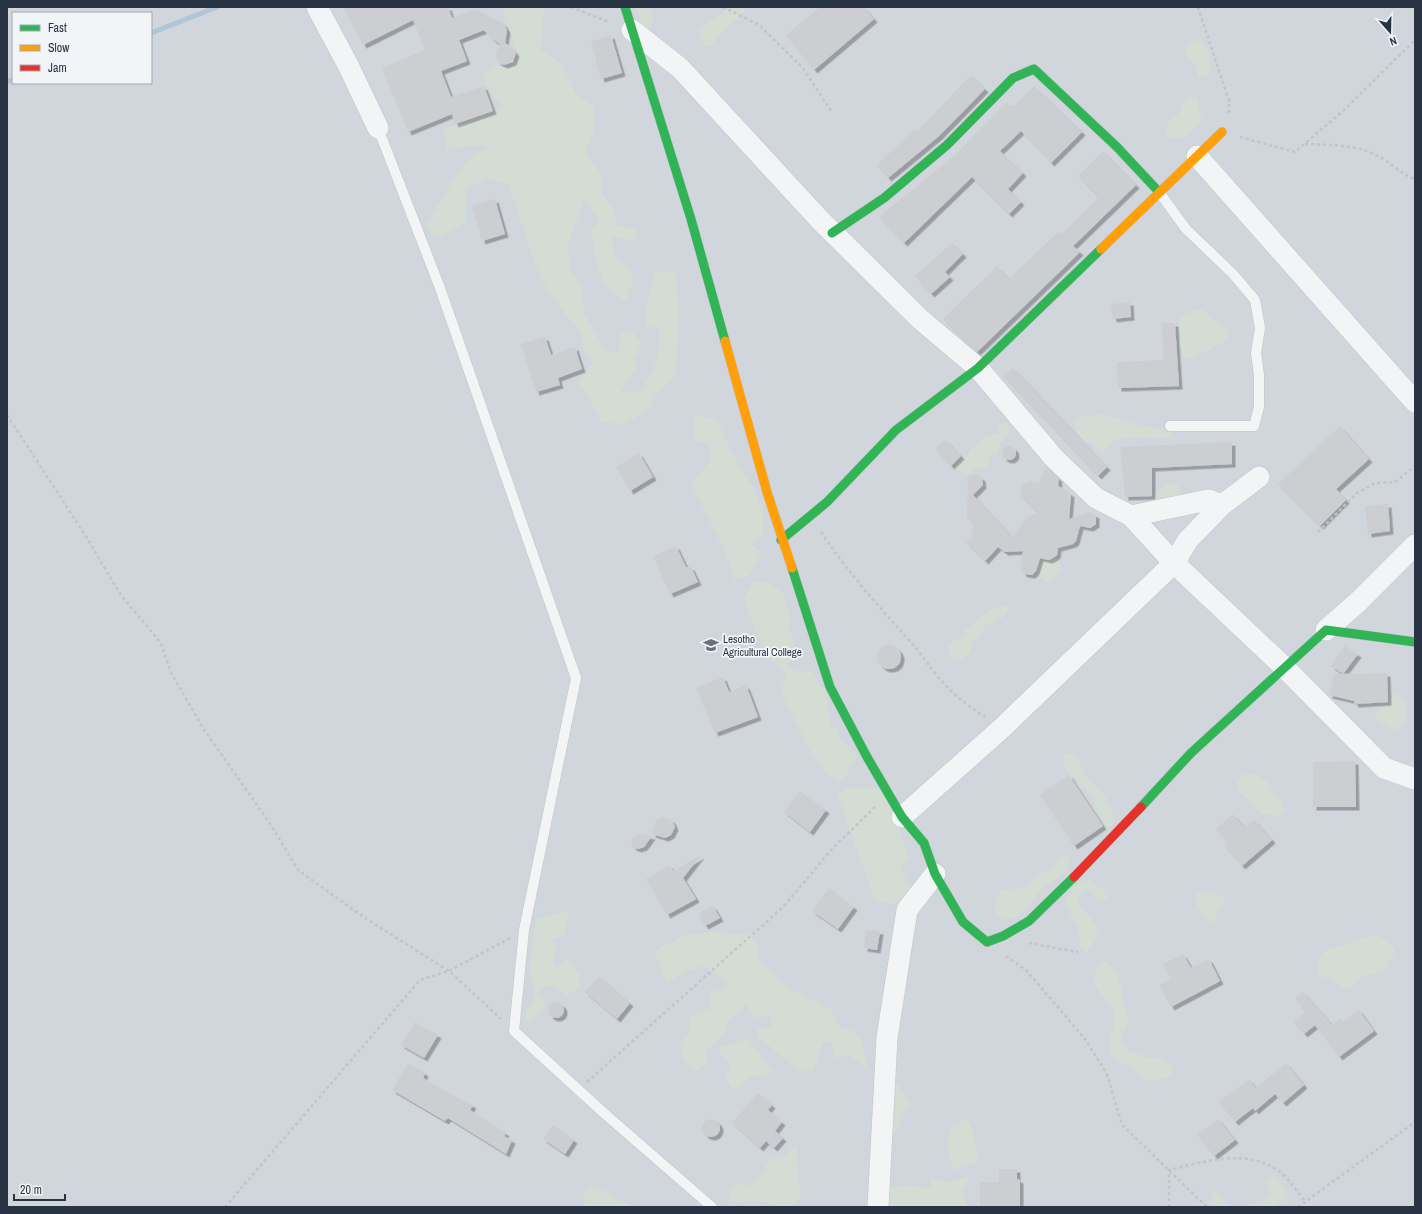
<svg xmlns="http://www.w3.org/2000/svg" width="1422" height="1214" viewBox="0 0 1422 1214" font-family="'Archivo Narrow',sans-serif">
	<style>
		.built { fill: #d1d6dc; fill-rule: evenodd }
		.green { fill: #d4ddd4 }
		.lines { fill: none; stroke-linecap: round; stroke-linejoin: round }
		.stream { stroke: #b0c5d6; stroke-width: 5 }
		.building { fill: #ccced1; filter: url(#shadow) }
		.lane-casing { stroke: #c1c4c7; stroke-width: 11 }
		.street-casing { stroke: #c1c4c7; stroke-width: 22 }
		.fast-casing { stroke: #c1c4c7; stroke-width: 10 }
		.slow-casing { stroke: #c1c4c7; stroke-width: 10 }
		.jam-casing { stroke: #c1c4c7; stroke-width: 10 }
		.path { stroke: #c1c5c9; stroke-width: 2.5; stroke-dasharray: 3 3; stroke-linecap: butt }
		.lane { stroke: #f3f4f5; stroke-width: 10 }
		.street { stroke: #f3f4f5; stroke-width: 21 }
		.fast { stroke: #30b455; stroke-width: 9 }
		.slow { stroke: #ff9f0a; stroke-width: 9 }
		.jam { stroke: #e5322d; stroke-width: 9 }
		.labels { text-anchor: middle; stroke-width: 3.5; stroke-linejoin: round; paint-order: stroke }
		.poi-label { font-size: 11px; fill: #283444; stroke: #f1f5f8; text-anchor: start }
	</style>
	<defs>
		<filter id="shadow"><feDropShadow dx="3.5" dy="3.5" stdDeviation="0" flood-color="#0004"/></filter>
	</defs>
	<rect width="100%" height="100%" fill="#e3e6e9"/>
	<path class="built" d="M7 7H1415V1207H7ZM13 13H151V83H13Z"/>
	<g class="green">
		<path d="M508 7H544L541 51 561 63 576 95 593 106V133L585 151 591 162 601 173 602 193 614 211 617 225 638 230 635 242 612 236 615 256 628 268 634 280 625 301 606 286 596 263 591 232 599 220 585 197 567 247 571 271 582 288 584 314 604 348 618 355 620 334 630 329 642 344 633 359 637 367 621 392H640C656 368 660 358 659 328L645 326 646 308 655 272H676L679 315 676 375 656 394 648 411 623 424 601 422 586 393 578 384 593 363 584 349 580 332 548 291 535 264 509 185 487 178 465 189 466 222 435 239 426 226 455 177 473 155 494 146 470 145 447 150 444 128 491 114 502 106 491 93 483 76 494 65 509 69 518 59 511 35 502 14Z"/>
		<polygon points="636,7 651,7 654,17 650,29 647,31 643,28"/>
		<path d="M730 7H747C736 25 722 27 712 46L705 45 698 31C707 19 721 18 730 7Z"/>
		<polygon points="1201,40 1209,54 1209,74 1199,78 1193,62 1188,59 1184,48 1194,41"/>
		<polygon points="1189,97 1198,98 1197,103 1202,120 1186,136 1173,139 1167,136 1165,130 1169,122 1181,111 1181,103"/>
		<polygon points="1197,310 1203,310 1217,323 1228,328 1229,335 1223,342 1192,359 1184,357 1180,348 1179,321 1184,315"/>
		<path d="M1101 414 1135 424 1171 431 1175 439C1158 439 1118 432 1107 447 1105 449 1104 453 1103 455L1091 443 1082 439 1077 432 1074 421 1082 417Z"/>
		<polygon points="695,416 717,419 731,452 754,489 763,510 763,535 748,544 762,551 749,576 735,580 725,551 691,483 711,460 709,443 693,442"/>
		<polygon points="1004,422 1009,425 1009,434 1000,442 997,454 990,456 988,467 972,470 967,475 953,468 958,462 967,457 972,448 985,436 999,433 998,426"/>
		<polygon points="1171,483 1177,484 1184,500 1159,504 1152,500 1156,491"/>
		<polygon points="1056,557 1061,567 1058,574 1048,583 1041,578 1037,573 1039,563 1054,559"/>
		<path d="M753 581 769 582 783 594 791 617 788 627 794 640 796 658 787 664 796 672 812 671C822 684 832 707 830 724L839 731V739L846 743 858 757 841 782 826 773 813 756 781 693 786 672 768 657 756 632 744 599Z"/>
		<path d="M1005 605 1008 608C1005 619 997 621 986 625L978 639 971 642C972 651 968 656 960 660L951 657C945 645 952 641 963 638L965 630C980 620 986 609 1005 605Z"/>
		<path d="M1394 693C1408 698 1407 709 1406 723L1396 730 1377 721 1375 716 1382 708 1389 704Z"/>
		<path d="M1075 753C1081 760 1081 769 1085 776 1088 781 1093 784 1097 787 1107 798 1113 808 1115 823L1102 833 1105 828C1100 815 1096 801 1087 790 1075 776 1069 779 1062 759L1066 754Z"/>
		<polygon points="1251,774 1257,775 1270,784 1273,793 1281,800 1285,811 1279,817 1261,813 1254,807 1249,800 1239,792 1237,783 1242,775"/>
		<polygon points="851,787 896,791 896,820 909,859 900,868 910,886 910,896 891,904 875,900 837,794"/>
		<path d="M1068 855C1074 875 1058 876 1047 884 1037 892 1030 909 1018 916 1014 918 1007 919 1003 920L995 911C996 884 1006 891 1027 887L1035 876 1053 869C1055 860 1059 857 1068 855Z"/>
		<path d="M1090 879 1097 887 1107 890 1108 897 1099 902 1088 889 1078 895 1080 905 1095 924 1098 937 1086 953 1080 947 1079 929 1064 903C1069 892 1077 881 1090 879Z"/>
		<polygon points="1202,890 1223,897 1226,902 1216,913 1215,923 1209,923 1195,901 1198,893"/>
		<polygon points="570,910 564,937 552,939 556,948 553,957 556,967 567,958 579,975 579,987 566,996 555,985 540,988 539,996 545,1000 541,1012 531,1023 522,1015 533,1004 534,987 529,968 536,919"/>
		<polygon points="717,931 730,935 750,933 759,948 758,960 789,988 831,1009 839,1027 854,1031 861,1039 867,1070 849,1054 833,1058 834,1048 830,1041 823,1043 813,1071 799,1071 758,1036 758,1028 772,1027 770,1015 756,1018 745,1003 738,1014 727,1020 726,1032 706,1051 707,1064 693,1072 684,1060 680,1042 690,1032 690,1016 711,1009 709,993 727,988 725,980 704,966 687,971 667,984 654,951 684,936"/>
		<path d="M1376 935C1385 939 1391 942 1395 951L1386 970 1377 974 1363 975 1349 989C1341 987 1338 983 1331 980 1325 978 1322 979 1317 973 1317 947 1329 950 1349 943 1358 940 1366 936 1376 935Z"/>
		<path d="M1106 962C1120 973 1121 985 1123 1001 1125 1009 1130 1015 1127 1025 1125 1029 1122 1034 1120 1039L1126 1050 1149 1058 1161 1057 1171 1064 1173 1072 1169 1078 1146 1081C1141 1078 1139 1072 1134 1068 1128 1063 1117 1064 1111 1054 1105 1042 1117 1027 1114 1015 1109 993 1087 992 1098 963Z"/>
		<polygon points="748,1039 772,1070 766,1078 750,1075 742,1086 733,1089 726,1077 730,1069 729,1060 722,1056 718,1048"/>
		<polygon points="894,1079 910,1102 894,1135 888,1129"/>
		<polygon points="967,1119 973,1131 978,1162 954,1170 947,1149 952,1124"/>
		<path d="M797 1147 798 1177 801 1194 793 1207H776L774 1204 753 1200 736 1203 729 1200 730 1188 740 1183 748 1186C762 1179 763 1169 771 1157L780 1158Z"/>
		<polygon points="970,1176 962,1192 967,1207 882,1207 887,1187 913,1186 932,1189 929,1178 949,1182"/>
		<polygon points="1276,1176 1285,1188 1288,1197 1273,1207 1245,1207 1263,1200 1270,1193 1266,1180"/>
		<polygon points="594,1186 633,1207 584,1207 585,1188"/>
		<path d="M1216 1192C1222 1196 1224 1204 1230 1207H1214L1211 1203V1194Z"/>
	</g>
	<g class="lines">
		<g class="stream">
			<polyline points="151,33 217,7"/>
			<polyline points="7,81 13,80"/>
		</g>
	</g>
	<g class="building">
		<polygon points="343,7 448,7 452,18 475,9 504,24 507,30 505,43 512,48 516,53 513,62 504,65 498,62 496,53 500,44 492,39 484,30 459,40 467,61 441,71 451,97 484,86 493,111 455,124 452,114 408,132 382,68 425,50 413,20 363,45"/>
		<polygon points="820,7 864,7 874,19 814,70 786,35"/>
		<polygon points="611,35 622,73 601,79 591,42"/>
		<polygon points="971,75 985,89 939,136 888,178 877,165 915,129 917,131"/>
		<polygon points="1034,86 1082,132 1051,163 1021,131 1000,151 1023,173 1008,189 1021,202 1009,214 972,177 904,243 879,217 955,155 1007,102 1012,108"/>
		<polygon points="1103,151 1136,185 1073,246 1080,252 977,352 943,319 997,266 1009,279 1059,231 1062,234 1099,197 1078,176"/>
		<polygon points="495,199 505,234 482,241 472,206"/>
		<polygon points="952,243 963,254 945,272 950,277 931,294 915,276"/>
		<polygon points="1130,302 1131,317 1113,319 1111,304"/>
		<polygon points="1162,323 1175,323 1179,386 1118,388 1117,362 1163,360"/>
		<polygon points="545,337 551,355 575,347 582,369 558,378 560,385 536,392 521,344"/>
		<polygon points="1013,368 1107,467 1098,476 1004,377"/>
		<polygon points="1340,426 1369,459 1336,489 1346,500 1320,526 1278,484"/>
		<polygon points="945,439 961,456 951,466 935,449"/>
		<polygon points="1232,442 1232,464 1152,468 1152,496 1125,497 1120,447"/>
		<circle cx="1009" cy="453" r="7"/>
		<polygon points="639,453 653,477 630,491 616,467"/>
		<polygon points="1047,468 1059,479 1058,486 1067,491 1071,494 1069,519 1089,512 1096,515 1096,524 1090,528 1080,526 1076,541 1073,544 1058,548 1057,555 1053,558 1049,560 1040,558 1036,571 1032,575 1024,574 1021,570 1023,551 1005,552 998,547 985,561 966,542 973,535 970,531 975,526 967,518 968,476 976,474 982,478 983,485 973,495 1013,538 1023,521 1037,512 1021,496 1021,486 1025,483 1030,481 1039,484 1043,471"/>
		<polygon points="1388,504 1390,531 1368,534 1365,506"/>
		<polygon points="676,546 686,567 691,567 698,582 670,594 653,556"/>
		<circle cx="889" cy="657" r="12"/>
		<polygon points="1345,646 1358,654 1343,674 1387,673 1388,702 1355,704 1354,701 1329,695 1334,674 1343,674 1331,666"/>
		<polygon points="723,677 729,692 746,685 758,717 715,733 696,688"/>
		<polygon points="1355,761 1356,807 1313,807 1313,762"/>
		<polygon points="1069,775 1103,826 1074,846 1040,795"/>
		<polygon points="799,791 826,810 810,832 784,812"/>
		<polygon points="1233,814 1245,828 1254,820 1272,840 1242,866 1224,846 1228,843 1216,829"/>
		<polygon points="662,817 672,820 675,827 671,835 665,838 652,834 656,820"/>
		<polygon points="639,834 652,836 644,847 638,849 633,847 631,843 633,837"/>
		<polygon points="701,855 683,878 696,899 667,915 646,879 669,865 673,871"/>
		<polygon points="829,888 854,907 838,929 812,911"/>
		<polygon points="713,906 720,918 705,926 698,914"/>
		<polygon points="866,930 880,931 877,950 864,948"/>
		<polygon points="1183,954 1191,968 1209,959 1220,981 1171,1007 1159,985 1171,979 1163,964"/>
		<polygon points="599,976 630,1003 617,1019 585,992"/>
		<polygon points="1303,992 1332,1025 1340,1019 1343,1022 1359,1010 1374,1031 1339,1057 1315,1025 1304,1034 1294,1022 1305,1012 1295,998"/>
		<circle cx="556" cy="1010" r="8"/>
		<polygon points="415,1022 438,1035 424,1058 401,1045"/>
		<polygon points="408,1063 425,1073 423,1078 456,1097 473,1105 470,1110 506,1133 504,1136 512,1140 506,1154 448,1118 445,1121 392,1090"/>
		<polygon points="1286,1063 1304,1085 1283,1103 1275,1094 1255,1111 1253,1108 1235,1122 1219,1102 1249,1079 1256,1088"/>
		<polygon points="758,1093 772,1105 768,1110 782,1122 775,1131 783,1138 774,1148 766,1141 760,1148 732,1123"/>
		<circle cx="711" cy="1128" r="9"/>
		<polygon points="1218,1119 1235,1140 1214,1156 1197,1135"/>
		<polygon points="553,1125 574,1140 565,1154 543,1139"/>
		<polygon points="999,1169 1017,1169 1017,1179 1020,1180 1020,1207 980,1207 980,1182 999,1182"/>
	</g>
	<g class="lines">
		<g class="lane-casing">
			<g id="lane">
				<polyline points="378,128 440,288 576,678 524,930 514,1031 605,1114 712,1207"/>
				<polyline points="1159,192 1186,229 1233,274 1255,300 1260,328 1256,353 1259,375 1259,407 1254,426 1170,426"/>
			</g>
		</g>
		<g class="street-casing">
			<g id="street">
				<polyline points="317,7 348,65 378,128"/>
				<polyline points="632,30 680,68 820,220 920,319 978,368 1054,458 1096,498 1131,516 1174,563 1284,667 1384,768 1415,779"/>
				<polyline points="1197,156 1415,402"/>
				<polyline points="1131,516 1208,500 1222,505 1259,477"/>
				<polyline points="1326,630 1358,602 1415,545"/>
				<polyline points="902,817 1002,728 1174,563 1188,540 1222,505"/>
				<polyline points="878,1207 887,1038 907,910 935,874"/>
			</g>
		</g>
		<g class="fast-casing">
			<g id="fast">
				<polyline points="625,7 691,219 725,341"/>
				<polyline points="832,233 884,198 947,145 1013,78 1034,69 1117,147 1159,192"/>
				<polyline points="781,540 827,502 896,430 978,368 1101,249"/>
				<polyline points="792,568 830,687 867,757 902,817 924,843 935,874 963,922 987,942 1003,936 1029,921 1074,877"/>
				<polyline points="1141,807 1191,753 1326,630 1415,642"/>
			</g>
		</g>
		<g class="slow-casing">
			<g id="slow">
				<polyline points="1101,249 1222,132"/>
				<polyline points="725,341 767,492 792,568"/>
			</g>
		</g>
		<g class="jam-casing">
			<polyline id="jam" points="1074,877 1141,807"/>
		</g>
		<g class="path">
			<polyline points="571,7 609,22"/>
			<polyline points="723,7 759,25 803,68 831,111"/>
			<polyline points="1198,7 1229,101 1229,115"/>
			<polyline points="1240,137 1295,152 1344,110 1415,40"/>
			<path d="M1305 144C1329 145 1356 144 1378 156 1391 163 1401 174 1415 179"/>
			<polyline points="7,415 87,538 120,594 161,643 171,673 205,731 271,825 298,870 365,918 449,971 501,1019"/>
			<path d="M821 532C849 574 882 610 916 648 924 658 931 669 940 679 954 695 969 707 987 718"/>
			<polyline points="1318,532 1357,493 1375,483 1395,482 1415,466"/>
			<polyline points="1029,943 1078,952"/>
			<polyline points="1006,956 1027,971 1085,1039 1107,1074 1122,1125 1207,1207"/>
			<polyline points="587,1082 782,908 833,848 875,807"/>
			<polyline points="225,1207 420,980 449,971 510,938"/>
			<path d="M1169 1207V1170C1203 1162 1246 1148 1277 1170 1288 1177 1297 1192 1306 1202"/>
			<polyline points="1298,1207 1415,1122"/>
		</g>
		<use href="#lane" class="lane"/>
		<use href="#street" class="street"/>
		<use href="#fast" class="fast"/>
		<use href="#slow" class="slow"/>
		<use href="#jam" class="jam"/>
	</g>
	<defs>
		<g id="university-bare" transform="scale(1.2)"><path d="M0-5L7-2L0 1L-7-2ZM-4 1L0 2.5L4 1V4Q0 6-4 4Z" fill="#69727e" stroke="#f1f5f8" stroke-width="2.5" paint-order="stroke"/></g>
	</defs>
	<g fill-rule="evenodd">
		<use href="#university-bare" x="711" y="645"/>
	</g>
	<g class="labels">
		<g class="poi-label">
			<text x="723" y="643">Lesotho<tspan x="723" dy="13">Agricultural College</tspan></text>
		</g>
	</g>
	<rect width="1422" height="1214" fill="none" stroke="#283444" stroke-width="16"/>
	<rect x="12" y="12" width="140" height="72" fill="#f1f5f8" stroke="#a1a8b0"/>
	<rect x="20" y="25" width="20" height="6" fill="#30b455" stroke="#a1a8b0"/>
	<text x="48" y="32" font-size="12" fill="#283444">Fast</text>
	<rect x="20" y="45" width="20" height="6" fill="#ff9f0a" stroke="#a1a8b0"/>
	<text x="48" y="52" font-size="12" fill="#283444">Slow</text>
	<rect x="20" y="65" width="20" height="6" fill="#e5322d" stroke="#a1a8b0"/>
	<text x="48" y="72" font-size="12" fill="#283444">Jam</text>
	<g transform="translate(1390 32) rotate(160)" stroke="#f1f5f8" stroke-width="3" paint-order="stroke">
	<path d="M0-3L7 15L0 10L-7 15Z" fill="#283444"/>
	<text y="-6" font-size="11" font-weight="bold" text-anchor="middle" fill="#283444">N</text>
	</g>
	<path d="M14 1194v6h51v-6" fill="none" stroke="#283444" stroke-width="2"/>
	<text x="20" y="1194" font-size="12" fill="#283444" stroke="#f1f5f8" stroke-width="3" paint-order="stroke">20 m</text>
</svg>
